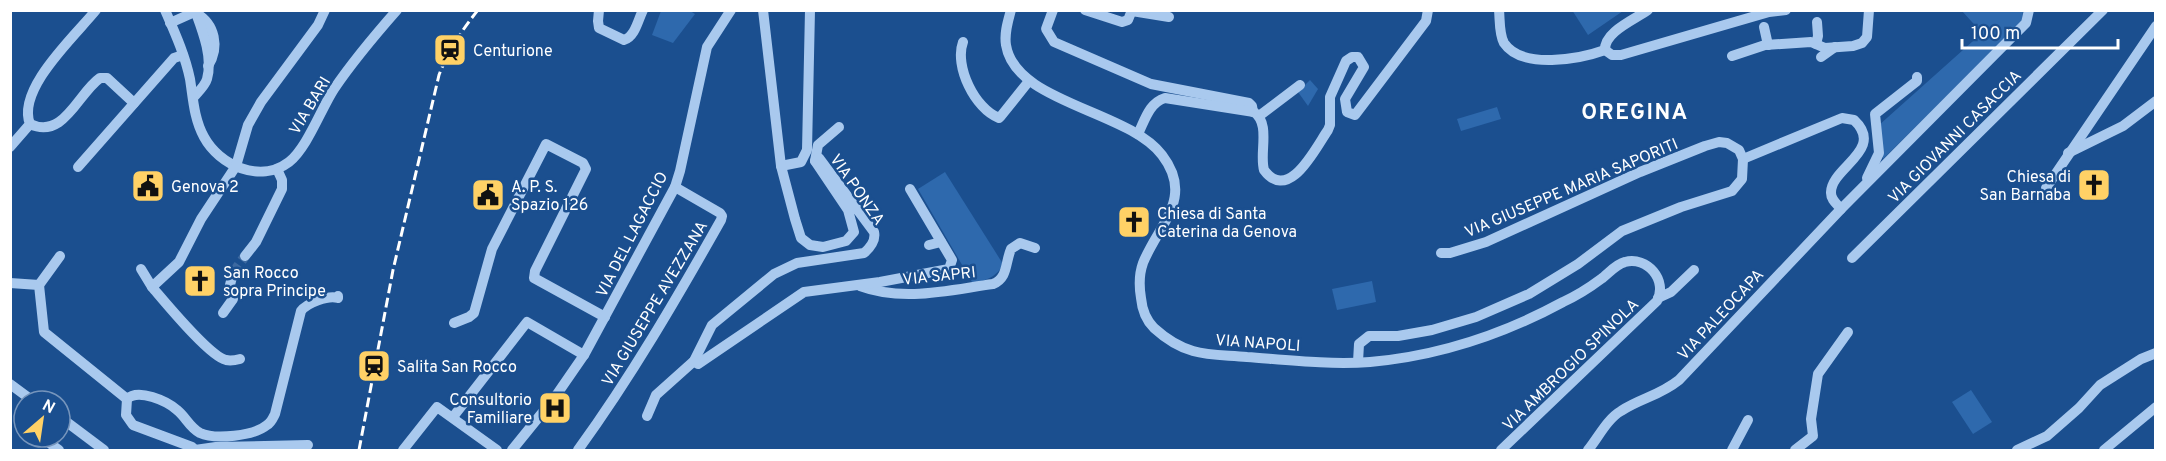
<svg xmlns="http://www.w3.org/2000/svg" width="2166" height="461" viewBox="0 0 2166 461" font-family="Overpass,sans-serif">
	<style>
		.green { fill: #2e69ad }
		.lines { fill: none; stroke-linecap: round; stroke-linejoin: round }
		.minor-tunnel { stroke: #3d69a0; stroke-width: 10; stroke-dasharray: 10 5; stroke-linecap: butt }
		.minor { stroke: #a9c9ee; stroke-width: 10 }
		.rail { stroke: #fff; stroke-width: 3; stroke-dasharray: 10 4.5; stroke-linecap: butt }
		.labels { text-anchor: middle; stroke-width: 5; stroke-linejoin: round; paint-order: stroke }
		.poi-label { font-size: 16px; fill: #fff; stroke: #1b4f8f; text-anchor: start }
		.street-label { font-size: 16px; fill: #fff; stroke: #1b4f8f }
		.district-label { font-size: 22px; font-weight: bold; letter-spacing: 1.5px; fill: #fff; stroke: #1b4f8f }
	</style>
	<rect width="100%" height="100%" fill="#1b4f8f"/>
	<g class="green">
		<polygon points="1572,10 1623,10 1623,11 1588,35"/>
		<polygon points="661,11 690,11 695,14 673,43 652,35"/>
		<polygon points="1962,11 2023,11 2022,22 1883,159 1878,126 1982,33"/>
		<polygon points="1310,80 1318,89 1308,106 1298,92"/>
		<polygon points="1497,107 1501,119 1461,131 1457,119"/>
		<path d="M945 172 1003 264C999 275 984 283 972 282L918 189Z"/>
		<polygon points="1372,281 1376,302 1337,310 1332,289"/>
		<polygon points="1971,390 1992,422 1973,434 1952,402"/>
	</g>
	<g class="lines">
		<polyline class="minor-tunnel" points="233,273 245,256"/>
		<g class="minor">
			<path d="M165 10C175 33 185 55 190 79 193 98 194 119 204 137 219 165 260 184 289 162 307 148 321 109 334 89 353 61 375 35 397 10"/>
			<path d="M599 10 598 21 599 28 624 40C635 37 638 20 643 10"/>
			<path d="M1011 10C1008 21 1004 33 1006 45 1015 103 1128 110 1162 155 1195 198 1158 225 1143 263 1139 274 1139 286 1141 298 1142 309 1146 320 1154 328 1165 338 1179 347 1193 351 1210 356 1229 355 1247 357 1287 360 1330 365 1370 362 1437 356 1504 334 1563 302 1576 296 1589 288 1601 279 1608 274 1616 264 1625 262 1647 256 1668 280 1657 301L1501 450"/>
			<polyline points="1053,10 1046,29 1054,42 1151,84 1249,103 1252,106 1253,112"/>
			<polyline points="1085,10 1122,22 1128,20 1132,10"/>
			<path d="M1499 10C1500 20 1499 34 1504 43 1522 70 1580 59 1605 50L1612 55H1621L1769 12 1786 10"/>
			<polyline points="1132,11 1169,17"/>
			<path d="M196 13C215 24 220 47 208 66"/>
			<polyline points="170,23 199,10"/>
			<polyline points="1764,27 1768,45"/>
			<path d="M963 42C954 66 975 109 999 118L1001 116 1029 81"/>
			<polyline points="1816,44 1818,36 1817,22"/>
			<path d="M1605 50C1604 32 1634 20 1648 10"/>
			<polyline points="1732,56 1765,45 1811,42 1825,48 1853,46 1862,43 1867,37 1869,10"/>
			<polyline points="1821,57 1835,47"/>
			<path d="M193 98C198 92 205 86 207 79 213 58 203 32 196 13"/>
			<polyline points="1259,116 1300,85"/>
			<path d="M30 124C64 140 78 93 100 78H107L134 103"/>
			<path d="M1138 134C1145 120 1149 103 1165 98L1254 112C1271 124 1259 153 1264 170 1289 204 1316 147 1328 130L1330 125V97L1346 61 1352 57H1358L1364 67 1345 99 1347 112 1355 115 1426 21 1428 10"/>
			<path d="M10 147 30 124C16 89 76 35 96 10"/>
			<polyline points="2068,153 2123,126 2156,101"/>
			<path d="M1743 159 1842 118 1854 120C1886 150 1830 168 1831 193 1831 200 1837 204 1841 209"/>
			<polyline points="815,161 818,145 839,127"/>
			<polyline points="781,166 801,162 807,150 810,10"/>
			<polyline points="78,167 174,58 183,55"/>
			<polyline points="1867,178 1879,153 1875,114 1917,81 1917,77"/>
			<polyline points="2046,188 2156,26"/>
			<polyline points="929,245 941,242"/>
			<polyline points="245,256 256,242 282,189 282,180 277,169"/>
			<polyline points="1852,258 2103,10"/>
			<polyline points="141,269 152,287"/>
			<polyline points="10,283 39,285 44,332 127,399"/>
			<polyline points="39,285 60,256"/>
			<path d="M860 286C903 302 949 290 993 284 1008 278 1005 263 1011 249L1020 243 1035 248"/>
			<polyline points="1658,298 1671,292 1694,270"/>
			<polyline points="223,313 233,299 230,285 233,273"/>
			<polyline points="454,323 469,317 474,313 492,249 546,144 583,163 586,169 535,271 534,278 605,317"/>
			<path d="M240 359C236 360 231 361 226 360 209 356 165 302 152 287L179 262 201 219 236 166 248 125 261 102 318 25 325 10"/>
			<polyline points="694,361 698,364 804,292 880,282 949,269 952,260 910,189"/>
			<polyline points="1358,362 1359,344 1369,336 1398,336 1432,330 1476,317 1529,294 1578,264 1622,231 1681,207 1732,191 1742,179 1743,159 1739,150 1727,143 1719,142 1705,146 1640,172 1486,242 1450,253 1441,253"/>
			<polyline points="10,384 33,401"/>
			<path d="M647 416 656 395 694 361 712 325 774 274 797 263 864 253C870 248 876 240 874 232L819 158 815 161 848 210 854 232 846 241 823 247 810 245 801 238 795 219 781 166 763 10"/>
			<polyline points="60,417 104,450"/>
			<polyline points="453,417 527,322 584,355"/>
			<polyline points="41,437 59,450"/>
			<path d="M195 450 192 447 133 425 126 415 127 399C138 388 167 401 177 410 186 417 189 427 200 433 215 440 254 436 267 425 271 423 273 418 275 414L301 311C307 303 328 295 338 298V296"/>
			<polyline points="195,450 216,447 308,445"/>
			<polyline points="403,450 437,407 497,450"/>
			<polyline points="512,450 555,397 584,355 675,187 680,171 707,47 731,10"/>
			<path d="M578 450C631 377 677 298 721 220L722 216 720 213 675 187"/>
			<path d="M1588 450C1598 438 1607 419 1621 411 1641 398 1659 396 1679 380L1841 209 2026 23 2029 10"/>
			<polyline points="1732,450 1748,420"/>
			<polyline points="1795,450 1813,436 1811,419 1818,374 1848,332"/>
			<polyline points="2017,450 2047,436 2079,408 2100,385 2141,359 2156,353"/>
			<polyline points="2104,450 2156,407"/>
		</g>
		<path class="rail" d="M359 450 393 270 439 75C448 51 462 30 478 10"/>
	</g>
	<defs>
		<g id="station-square" transform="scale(1.725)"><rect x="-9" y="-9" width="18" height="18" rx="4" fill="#ffd166" stroke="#1b4f8f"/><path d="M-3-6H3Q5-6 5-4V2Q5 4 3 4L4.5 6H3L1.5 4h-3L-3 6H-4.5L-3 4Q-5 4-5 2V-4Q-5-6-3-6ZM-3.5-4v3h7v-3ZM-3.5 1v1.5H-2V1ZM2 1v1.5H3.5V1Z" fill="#111"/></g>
		<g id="church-square" transform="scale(1.725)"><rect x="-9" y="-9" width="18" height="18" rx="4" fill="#ffd166" stroke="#1b4f8f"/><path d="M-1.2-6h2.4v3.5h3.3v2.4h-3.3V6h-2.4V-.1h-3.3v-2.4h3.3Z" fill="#111"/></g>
		<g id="civic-square" transform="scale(1.725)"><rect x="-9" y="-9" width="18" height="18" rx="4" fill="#ffd166" stroke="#1b4f8f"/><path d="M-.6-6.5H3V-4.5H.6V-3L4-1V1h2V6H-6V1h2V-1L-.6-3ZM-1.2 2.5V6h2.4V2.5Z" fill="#111"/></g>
		<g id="hospital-square" transform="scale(1.725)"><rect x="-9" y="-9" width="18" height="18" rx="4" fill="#ffd166" stroke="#1b4f8f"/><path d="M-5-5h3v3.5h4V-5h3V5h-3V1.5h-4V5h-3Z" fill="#111"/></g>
	</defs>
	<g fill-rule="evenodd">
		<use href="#station-square" x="450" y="50"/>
		<use href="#church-square" x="2094" y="185"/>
		<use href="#civic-square" x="148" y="186"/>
		<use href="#civic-square" x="488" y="195"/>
		<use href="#church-square" x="1134" y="222"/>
		<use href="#church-square" x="200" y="281"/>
		<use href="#station-square" x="374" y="366"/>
		<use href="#hospital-square" x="555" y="408"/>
	</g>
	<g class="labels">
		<g class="poi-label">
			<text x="473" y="56">Centurione</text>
			<text x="2071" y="182" text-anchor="end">Chiesa di<tspan x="2071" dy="18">San Barnaba</tspan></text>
			<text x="171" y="192">Genova 2</text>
			<text x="511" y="192">A. P. S.<tspan x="511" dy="18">Spazio 126</tspan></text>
			<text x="1157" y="219">Chiesa di Santa<tspan x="1157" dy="18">Caterina da Genova</tspan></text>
			<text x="223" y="278">San Rocco<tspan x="223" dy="18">sopra Principe</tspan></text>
			<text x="397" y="372">Salita San Rocco</text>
			<text x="532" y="405" text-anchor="end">Consultorio<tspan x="532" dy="18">Familiare</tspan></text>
		</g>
		<g class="street-label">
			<text transform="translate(309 105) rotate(-59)" y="6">VIA BARI</text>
			<text transform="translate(1954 136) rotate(-45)" y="6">VIA GIOVANNI CASACCIA</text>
			<text transform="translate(1571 187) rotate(-23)" y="6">VIA GIUSEPPE MARIA SAPORITI</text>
			<text transform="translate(858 189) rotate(55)" y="6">VIA PONZA</text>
			<text transform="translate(631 234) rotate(-63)" y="6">VIA DEL LAGACCIO</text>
			<text transform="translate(939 275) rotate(-6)" y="6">VIA SAPRI</text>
			<text transform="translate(654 303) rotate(-59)" y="6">VIA GIUSEPPE AVEZZANA</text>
			<text transform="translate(1720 314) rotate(-47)" y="6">VIA PALEOCAPA</text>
			<text transform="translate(1258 342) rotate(4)" y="6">VIA NAPOLI</text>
			<text transform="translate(1570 364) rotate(-44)" y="6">VIA AMBROGIO SPINOLA</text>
		</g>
		<g class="district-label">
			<text x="1635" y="119">OREGINA</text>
		</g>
	</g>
	<rect width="2166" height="461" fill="none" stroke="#ffffff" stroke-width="24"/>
	<g transform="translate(42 419) rotate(29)"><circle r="28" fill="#1b4f8f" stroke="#7695bc" stroke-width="1.5"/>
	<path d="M0-4.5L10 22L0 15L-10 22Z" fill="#ffd166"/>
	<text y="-9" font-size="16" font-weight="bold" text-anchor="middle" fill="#ffffff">N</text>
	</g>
	<path d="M1962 39v9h156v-9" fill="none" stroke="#ffffff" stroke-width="3"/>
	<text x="1971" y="39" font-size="18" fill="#ffffff" stroke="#1b4f8f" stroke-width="4.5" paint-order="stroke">100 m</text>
</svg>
